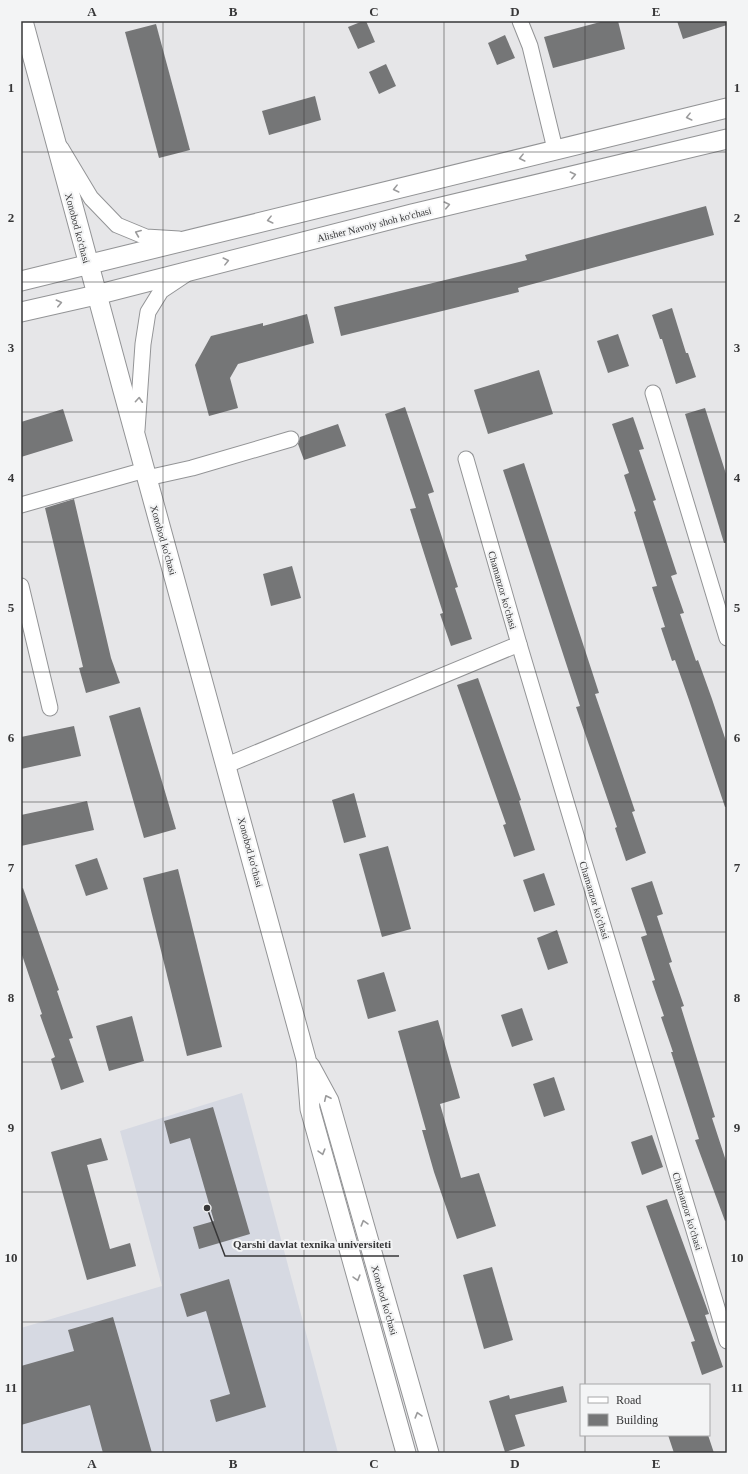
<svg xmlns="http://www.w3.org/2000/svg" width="748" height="1474" viewBox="0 0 748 1474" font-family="'Times New Roman',serif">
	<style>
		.built { fill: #d6d9e2 }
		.building { fill: #757677 }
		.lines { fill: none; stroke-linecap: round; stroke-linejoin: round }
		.minor-casing { stroke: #939496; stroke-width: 17 }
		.major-casing { stroke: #939496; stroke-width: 21 }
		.minor { stroke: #fff; stroke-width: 15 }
		.major { stroke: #fff; stroke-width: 19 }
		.oneway { stroke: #9b9b9c }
		.grid { fill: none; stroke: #373738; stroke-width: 1; stroke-opacity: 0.55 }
		.labels { text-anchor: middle; stroke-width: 4; stroke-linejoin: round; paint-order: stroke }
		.street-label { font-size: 10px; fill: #373738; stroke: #f3f4f5 }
		.leader { fill: none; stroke: #373738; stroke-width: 1.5 }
		.callout-dot { fill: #373738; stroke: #f3f4f5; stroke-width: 1.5 }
		.callout-label { font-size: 11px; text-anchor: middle; font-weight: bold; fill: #373738; stroke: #f3f4f5; stroke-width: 4; stroke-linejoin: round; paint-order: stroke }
		.neatline { fill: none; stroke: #373738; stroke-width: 1.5 }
		.grid-label { font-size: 13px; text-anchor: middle; font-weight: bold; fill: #373738 }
	</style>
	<rect width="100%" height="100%" fill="#e6e6e8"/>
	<polygon class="built" points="242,1093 338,1453 21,1453 21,1328 162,1286 120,1131"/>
	<g class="building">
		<polygon points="363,21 366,21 375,42 358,49 348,27"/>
		<polygon points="604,21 618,21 625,49 553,68 544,37"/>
		<polygon points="677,21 727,21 727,25 683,39"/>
		<polygon points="156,24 190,150 159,158 125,32"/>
		<polygon points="505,35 515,58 497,65 488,43"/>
		<polygon points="386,64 396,86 379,94 369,72"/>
		<polygon points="315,96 321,120 269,135 262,111"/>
		<polygon points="706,206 714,235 518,288 519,292 341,336 334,307 527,260 525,255"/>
		<polygon points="672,308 686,353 688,353 696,377 676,384 662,339 660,339 652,315"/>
		<polygon points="307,314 314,343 238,364 230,378 238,408 209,416 195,365 211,336 263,323 263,326"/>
		<polygon points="618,334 629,366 608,373 597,341"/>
		<polygon points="539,370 553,414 488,434 474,390"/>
		<polygon points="405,407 434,492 428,494 458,587 455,588 472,639 451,646 440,614 443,613 410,509 416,508 385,414"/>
		<polygon points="705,408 727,477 727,543 724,543 685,414"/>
		<polygon points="63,409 73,441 21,457 21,422"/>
		<polygon points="633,417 644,449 639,450 656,500 653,501 677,574 671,576 684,613 680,614 696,661 698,660 712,699 727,744 727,807 725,807 689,700 675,660 672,661 661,628 665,627 652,587 657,586 634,512 636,511 624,475 629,473 612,424"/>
		<polygon points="338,424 346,446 304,460 298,444 300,437"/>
		<polygon points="524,463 599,693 595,694 635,811 632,812 646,853 626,861 615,828 617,827 576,707 580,706 503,470"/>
		<polygon points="74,499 111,658 120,683 86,693 79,668 83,667 45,508"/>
		<polygon points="292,566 301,598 271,606 263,574"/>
		<polygon points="478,678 521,800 519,801 535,850 514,857 503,825 506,824 457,685"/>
		<polygon points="140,707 176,829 144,838 109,716"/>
		<polygon points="74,726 81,756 21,769 21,737"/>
		<polygon points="354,793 366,837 344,843 332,800"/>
		<polygon points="87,801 94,830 21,846 21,815"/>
		<polygon points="388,846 411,929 382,937 359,854"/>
		<polygon points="97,858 108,889 86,896 75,865"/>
		<polygon points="178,869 222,1047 187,1056 143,878"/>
		<polygon points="544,873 555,905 534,912 523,880"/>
		<polygon points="652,881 663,914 657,916 672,962 669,963 684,1006 681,1007 715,1117 712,1118 727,1164 727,1220 725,1221 695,1140 699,1139 671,1052 673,1052 661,1017 664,1016 652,981 655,980 641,937 647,935 631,888"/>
		<polygon points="23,888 59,990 57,991 73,1038 69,1039 84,1082 61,1090 51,1059 55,1057 40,1015 42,1014 21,952 21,889"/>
		<polygon points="557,930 568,963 548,970 537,938"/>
		<polygon points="384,972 396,1011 368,1019 357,980"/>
		<polygon points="522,1008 533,1040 512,1047 501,1015"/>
		<polygon points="132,1016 144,1061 109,1071 96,1026"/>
		<polygon points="438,1020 460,1098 440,1104 461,1178 479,1173 496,1226 457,1239 434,1172 422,1130 426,1130 398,1031"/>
		<polygon points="554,1077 565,1110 544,1117 533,1084"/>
		<polygon points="213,1107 250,1234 199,1249 193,1227 214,1221 190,1138 170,1144 164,1121"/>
		<polygon points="652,1135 663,1167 642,1175 631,1142"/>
		<polygon points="101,1138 108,1160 87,1165 110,1249 130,1243 136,1266 87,1280 51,1152"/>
		<polygon points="667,1199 709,1314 705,1315 723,1367 702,1375 691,1342 695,1341 646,1206"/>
		<polygon points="492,1267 513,1340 484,1349 463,1275"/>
		<polygon points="229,1279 266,1407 216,1422 210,1400 230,1394 206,1311 187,1317 180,1294"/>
		<polygon points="113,1317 152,1453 103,1453 90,1405 21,1425 21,1366 74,1351 68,1330"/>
		<polygon points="563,1386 567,1402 515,1415 525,1446 505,1452 489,1401 509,1395 510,1399"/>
		<polygon points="668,1435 708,1435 714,1453 674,1453"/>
	</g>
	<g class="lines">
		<g class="minor-casing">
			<g id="minor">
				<polyline points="520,21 530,46 555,149"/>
				<polyline points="61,148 91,198 117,225 146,237 179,239"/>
				<polyline points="653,393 727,638"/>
				<polyline points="137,430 143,344 148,312 161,291 185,275"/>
				<polyline points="466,459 519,644 727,1341"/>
				<polyline points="147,478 192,468 291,439"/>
				<polyline points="21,505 145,470"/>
				<polyline points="21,586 50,708"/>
				<polyline points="227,765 519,644"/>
			</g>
		</g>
		<g class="major-casing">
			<g id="major">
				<path d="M23 21C114 364 211 705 303 1048L306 1059 310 1109 406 1453"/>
				<polyline points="21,281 727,108"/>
				<polyline points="21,312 96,295 412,214 727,139"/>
				<polyline points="310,1066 329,1101 429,1453"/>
			</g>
		</g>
		<use href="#minor" class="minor"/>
		<use href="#major" class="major"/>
	</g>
	<defs><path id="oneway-chevron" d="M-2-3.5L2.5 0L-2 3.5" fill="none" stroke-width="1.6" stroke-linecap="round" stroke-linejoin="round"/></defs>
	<g class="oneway">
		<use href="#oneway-chevron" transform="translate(689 117) rotate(166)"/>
		<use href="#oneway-chevron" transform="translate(522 158) rotate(166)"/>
		<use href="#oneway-chevron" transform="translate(573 175) rotate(-13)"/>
		<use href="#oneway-chevron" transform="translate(396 189) rotate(166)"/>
		<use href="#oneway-chevron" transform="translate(447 205) rotate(-13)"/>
		<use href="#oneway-chevron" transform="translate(270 220) rotate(166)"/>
		<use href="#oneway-chevron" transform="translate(138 233) rotate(-158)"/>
		<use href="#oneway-chevron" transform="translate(226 261) rotate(-14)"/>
		<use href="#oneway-chevron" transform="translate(59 303) rotate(-13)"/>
		<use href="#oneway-chevron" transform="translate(139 400) rotate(-86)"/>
		<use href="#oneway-chevron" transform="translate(327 1098) rotate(-115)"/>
		<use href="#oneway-chevron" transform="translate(322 1152) rotate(74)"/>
		<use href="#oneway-chevron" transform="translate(364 1223) rotate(-106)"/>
		<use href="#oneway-chevron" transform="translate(357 1278) rotate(74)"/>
		<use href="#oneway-chevron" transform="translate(418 1415) rotate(-106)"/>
	</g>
	<path class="grid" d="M163 21V1453M304 21V1453M444 21V1453M585 21V1385M21 152H727M21 282H727M21 412H727M21 542H727M21 672H727M21 802H727M21 932H727M21 1062H727M21 1192H727M21 1322H727M585 1435V1453"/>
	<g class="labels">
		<g class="street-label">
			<text transform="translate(374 224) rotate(-14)" y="4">Alisher Navoiy shoh ko'chasi</text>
			<text transform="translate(78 228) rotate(75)" y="4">Xonobod ko'chasi</text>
			<text transform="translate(164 540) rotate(74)" y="4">Xonobod ko'chasi</text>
			<text transform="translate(503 590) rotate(74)" y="4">Chamanzor ko'chasi</text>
			<text transform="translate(251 852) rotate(75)" y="4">Xonobod ko'chasi</text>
			<text transform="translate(595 900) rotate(73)" y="4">Chamanzor ko'chasi</text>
			<text transform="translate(688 1211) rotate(73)" y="4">Chamanzor ko'chasi</text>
			<text transform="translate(385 1300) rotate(74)" y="4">Xonobod ko'chasi</text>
		</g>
	</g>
	<path class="leader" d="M207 1208L225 1256H399"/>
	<circle class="callout-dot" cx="207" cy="1208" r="4"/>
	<g class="callout-label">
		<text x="312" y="1248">Qarshi davlat texnika universiteti</text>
	</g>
	<rect width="748" height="1474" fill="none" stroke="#f3f4f5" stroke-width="44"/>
	<rect x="580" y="1384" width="130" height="52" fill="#f3f4f5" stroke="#a8a8a9"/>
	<rect x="588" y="1397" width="20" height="6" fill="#ffffff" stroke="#a8a8a9"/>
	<text x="616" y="1404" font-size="12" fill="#373738">Road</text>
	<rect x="588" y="1414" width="20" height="12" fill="#757677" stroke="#a8a8a9"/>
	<text x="616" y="1424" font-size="12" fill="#373738">Building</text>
	<rect x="22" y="22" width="704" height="1430" class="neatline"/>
	<g class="grid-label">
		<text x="92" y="16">A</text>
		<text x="233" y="16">B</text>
		<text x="374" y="16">C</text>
		<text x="515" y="16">D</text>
		<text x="656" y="16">E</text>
		<text x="11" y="92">1</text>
		<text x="737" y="92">1</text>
		<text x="11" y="222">2</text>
		<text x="737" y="222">2</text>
		<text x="11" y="352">3</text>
		<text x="737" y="352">3</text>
		<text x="11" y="482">4</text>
		<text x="737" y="482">4</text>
		<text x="11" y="612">5</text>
		<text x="737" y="612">5</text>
		<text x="11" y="742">6</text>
		<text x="737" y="742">6</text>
		<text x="11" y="872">7</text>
		<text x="737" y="872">7</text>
		<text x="11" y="1002">8</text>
		<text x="737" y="1002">8</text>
		<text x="11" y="1132">9</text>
		<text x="737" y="1132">9</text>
		<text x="11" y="1262">10</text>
		<text x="737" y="1262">10</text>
		<text x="11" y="1392">11</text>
		<text x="737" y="1392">11</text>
		<text x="92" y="1468">A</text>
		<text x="233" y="1468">B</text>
		<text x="374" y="1468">C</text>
		<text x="515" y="1468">D</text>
		<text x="656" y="1468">E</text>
	</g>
</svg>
